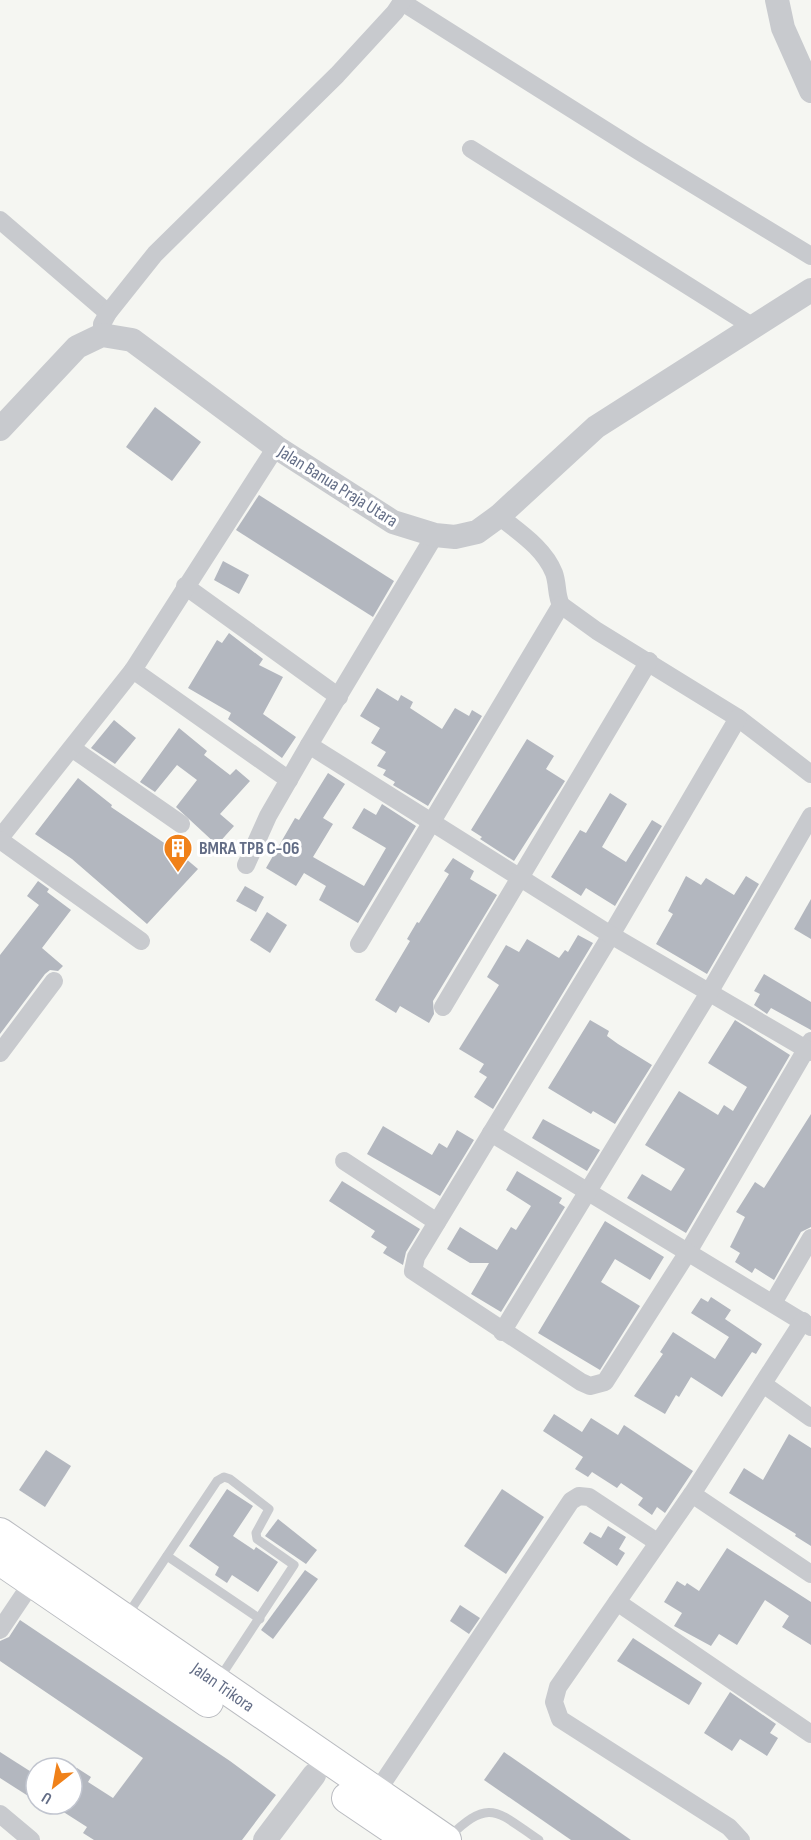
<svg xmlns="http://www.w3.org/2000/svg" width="811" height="1840" viewBox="0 0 811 1840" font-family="'Sofia Sans Condensed',sans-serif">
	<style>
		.building { fill: #b3b7bf }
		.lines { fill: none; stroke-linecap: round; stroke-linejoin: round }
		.primary-casing { stroke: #babcc1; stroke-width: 32 }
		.service { stroke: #c8cace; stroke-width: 9 }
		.minor { stroke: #c8cace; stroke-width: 18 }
		.tertiary { stroke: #c8cace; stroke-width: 24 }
		.primary { stroke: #fff; stroke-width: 30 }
		.labels { text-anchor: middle; stroke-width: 6; stroke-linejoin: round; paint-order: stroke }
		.street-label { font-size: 18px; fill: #636d86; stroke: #fff }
		.poi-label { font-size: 18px; font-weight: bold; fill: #636d86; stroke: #fff; text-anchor: start }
	</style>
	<rect width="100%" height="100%" fill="#f5f6f2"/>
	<g class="building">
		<polygon points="155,407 201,442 172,481 126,447"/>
		<polygon points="259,495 394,581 373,617 236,530"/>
		<polygon points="223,561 249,575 239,594 214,580"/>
		<polygon points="229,633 263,659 259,665 283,677 263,714 296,737 282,758 228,719 231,713 188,688 217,640 222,643"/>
		<polygon points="377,688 398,701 401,695 413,702 410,708 442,729 455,708 469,716 472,710 482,716 428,806 393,785 395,782 383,775 386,770 377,766 386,752 371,743 380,728 360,716"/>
		<polygon points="114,720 136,738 115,764 91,748"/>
		<polygon points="179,728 207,751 204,755 230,775 236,769 250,781 220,814 234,826 217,845 176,807 197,780 177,765 155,792 140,782"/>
		<polygon points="527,739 554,756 546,769 565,781 514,861 480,839 482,837 471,830"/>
		<polygon points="328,773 345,784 323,818 333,824 313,857 364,886 386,848 352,828 364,808 376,815 382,804 416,826 358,923 319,900 326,886 304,873 296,886 266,868 295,818 299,820"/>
		<polygon points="78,778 112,805 111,807 179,853 198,869 147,924 72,859 35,834"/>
		<polygon points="610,793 627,804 602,847 626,862 652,820 662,826 615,906 586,888 581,896 551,877 580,830 586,833"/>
		<polygon points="453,858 474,871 470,879 497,895 433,1001 434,1014 429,1023 400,1006 396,1013 375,1000 410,941 407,939 417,922 419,923 449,874 444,871"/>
		<polygon points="686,876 701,885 706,878 734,895 746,876 759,884 707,974 656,944 673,914 668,911"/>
		<polygon points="38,881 49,889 47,892 71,910 42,948 63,966 58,971 50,970 45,974 0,1034 0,955 39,905 27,896"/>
		<polygon points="245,886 264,897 256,912 236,901"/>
		<polygon points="811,899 811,939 794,929"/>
		<polygon points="267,912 287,925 270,953 250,940"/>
		<polygon points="578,935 593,943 493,1109 474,1097 487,1077 479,1072 484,1064 459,1049 499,985 487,977 506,945 519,952 527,939 559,958 565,950 568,952"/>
		<polygon points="764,974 811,1002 811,1030 771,1008 767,1014 754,1005 760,994 754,991"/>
		<polygon points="590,1020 609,1031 607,1036 618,1044 652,1065 615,1124 593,1111 591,1114 548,1088"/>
		<polygon points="735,1020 790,1055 686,1233 627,1198 642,1174 671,1191 685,1169 645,1145 679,1091 718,1115 724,1105 733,1111 747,1087 708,1063"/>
		<polygon points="811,1114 811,1227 801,1232 774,1280 755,1268 752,1273 735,1262 740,1253 730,1247 745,1217 736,1212 755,1182 764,1188"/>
		<polygon points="543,1119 600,1150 587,1171 532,1138"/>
		<polygon points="383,1126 432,1155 439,1143 447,1148 457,1130 474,1140 440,1196 367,1154"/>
		<polygon points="517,1171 562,1198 559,1203 565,1207 501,1312 471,1294 489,1263 470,1263 447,1249 460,1227 497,1250 511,1227 516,1230 531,1206 506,1190"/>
		<polygon points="342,1181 420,1229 406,1252 403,1265 383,1253 387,1247 371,1237 375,1231 329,1201"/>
		<polygon points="605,1221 664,1257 650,1280 615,1259 601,1282 640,1306 600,1370 538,1333"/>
		<polygon points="711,1297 731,1310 725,1319 762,1344 756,1354 752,1352 722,1397 691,1377 679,1397 676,1395 665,1414 634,1396 663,1354 660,1352 673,1332 715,1359 729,1337 691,1313 701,1298 708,1302"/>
		<polygon points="554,1414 582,1432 591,1418 618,1435 624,1425 693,1471 665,1513 657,1507 652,1515 638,1505 643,1498 621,1483 617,1488 592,1472 588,1477 575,1469 583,1457 543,1431"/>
		<polygon points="789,1434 811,1448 811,1546 795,1536 796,1534 729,1493 744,1468 763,1480"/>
		<polygon points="46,1450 71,1466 45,1507 19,1490"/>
		<polygon points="227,1489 253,1506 233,1536 254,1550 256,1547 278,1562 258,1592 232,1575 227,1583 215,1575 219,1567 189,1546"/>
		<polygon points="502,1489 544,1517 506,1574 464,1546"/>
		<polygon points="278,1519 317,1550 306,1564 265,1536"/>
		<polygon points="608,1526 626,1537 619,1549 625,1553 617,1566 583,1543 590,1532 601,1538"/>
		<polygon points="727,1548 811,1602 811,1645 782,1627 789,1616 765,1600 737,1645 719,1634 711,1646 674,1626 682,1613 664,1602 677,1581 685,1586 687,1583 699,1591"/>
		<polygon points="305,1570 318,1579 273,1639 261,1630"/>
		<polygon points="460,1605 480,1618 469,1634 450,1621"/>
		<polygon points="20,1620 230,1761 276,1795 242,1840 94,1840 83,1833 87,1827 51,1804 72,1804 72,1776 77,1768 91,1777 88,1782 113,1798 143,1758 0,1661 0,1641 9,1637"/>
		<polygon points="633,1638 702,1683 689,1705 617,1661"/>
		<polygon points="730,1692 776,1724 770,1733 778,1738 767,1756 740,1739 732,1751 704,1733"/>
		<polygon points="0,1752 36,1775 36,1801 0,1778"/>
		<polygon points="504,1752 631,1840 571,1840 484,1780"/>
	</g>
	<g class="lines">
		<g class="primary-casing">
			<g id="primary">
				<polyline points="0,1533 446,1840"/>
				<polyline points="0,1560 208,1702"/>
				<polyline points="347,1798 409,1840"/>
			</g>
		</g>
		<g class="service">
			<polyline points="167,1556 260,1619"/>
			<polyline points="126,1617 217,1481 224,1477 230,1479 269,1509 256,1533 257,1539 294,1565 219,1679"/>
			<path d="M448 1838C490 1797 496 1811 539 1840"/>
		</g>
		<g class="minor">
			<polyline points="402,2 640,152 811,256"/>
			<polyline points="471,149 755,328"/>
			<polyline points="0,220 108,313"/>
			<polyline points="102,335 102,324 108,313 155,254 337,75 395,12 403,0"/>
			<path d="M499 516C520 533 544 548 554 573 558 584 556 595 561 605L597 631 738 718 811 774"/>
			<polyline points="185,586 339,697"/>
			<polyline points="133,670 289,780"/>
			<polyline points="738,718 611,935 416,1257 413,1271 581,1382 590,1386 605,1382 688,1252 811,1041"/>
			<polyline points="309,745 611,935 811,1052"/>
			<polyline points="73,749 181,824"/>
			<polyline points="0,838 133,670 276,447"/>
			<polyline points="0,840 141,941"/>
			<polyline points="246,865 268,816 309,745 435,535"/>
			<polyline points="359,944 561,605"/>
			<polyline points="443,1007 649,661"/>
			<polyline points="0,1053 54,981"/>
			<polyline points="491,1133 811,1327"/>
			<polyline points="344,1161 437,1222"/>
			<polyline points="773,1303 811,1238"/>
			<polyline points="502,1332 710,991 811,816"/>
			<polyline points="763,1384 811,1418"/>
			<polyline points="692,1494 811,1574"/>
			<polyline points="617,1602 811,1734"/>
			<polyline points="0,1630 33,1581"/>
			<polyline points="376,1793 571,1501 579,1496 589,1497 657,1542"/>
			<polyline points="0,1814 31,1840"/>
			<polyline points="741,1840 729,1827 560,1719 554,1702 558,1687 692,1494 803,1321"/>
		</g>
		<g class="tertiary">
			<polyline points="777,0 783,28 811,91"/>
			<polyline points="0,429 77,347 102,335 132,340 276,447 393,522 435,535 455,537 477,532 499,516 596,427 811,290"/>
			<polyline points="265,1840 314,1775"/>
		</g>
		<use href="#primary" class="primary"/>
	</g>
	<defs>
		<g id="building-pin" transform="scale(1.5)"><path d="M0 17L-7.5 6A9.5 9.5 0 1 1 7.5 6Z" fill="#f08119" stroke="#fff"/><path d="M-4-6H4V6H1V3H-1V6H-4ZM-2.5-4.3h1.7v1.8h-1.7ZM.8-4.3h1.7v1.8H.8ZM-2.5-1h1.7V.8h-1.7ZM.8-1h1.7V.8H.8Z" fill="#fff"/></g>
	</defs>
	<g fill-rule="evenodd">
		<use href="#building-pin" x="178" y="848"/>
	</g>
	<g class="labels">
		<g class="street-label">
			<text transform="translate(338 486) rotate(32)" y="6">Jalan Banua Praja Utara</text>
			<text transform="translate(223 1687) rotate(35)" y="6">Jalan Trikora</text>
		</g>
		<g class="poi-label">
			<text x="199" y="854">BMRA TPB C-06</text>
		</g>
	</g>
	<g transform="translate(54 1786) rotate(211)"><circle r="28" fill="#ffffff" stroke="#c1c5cf" stroke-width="1.5"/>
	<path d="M0-4.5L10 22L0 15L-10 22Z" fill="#f08119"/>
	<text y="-9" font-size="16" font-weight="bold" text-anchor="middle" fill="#636d86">U</text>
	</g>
</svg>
